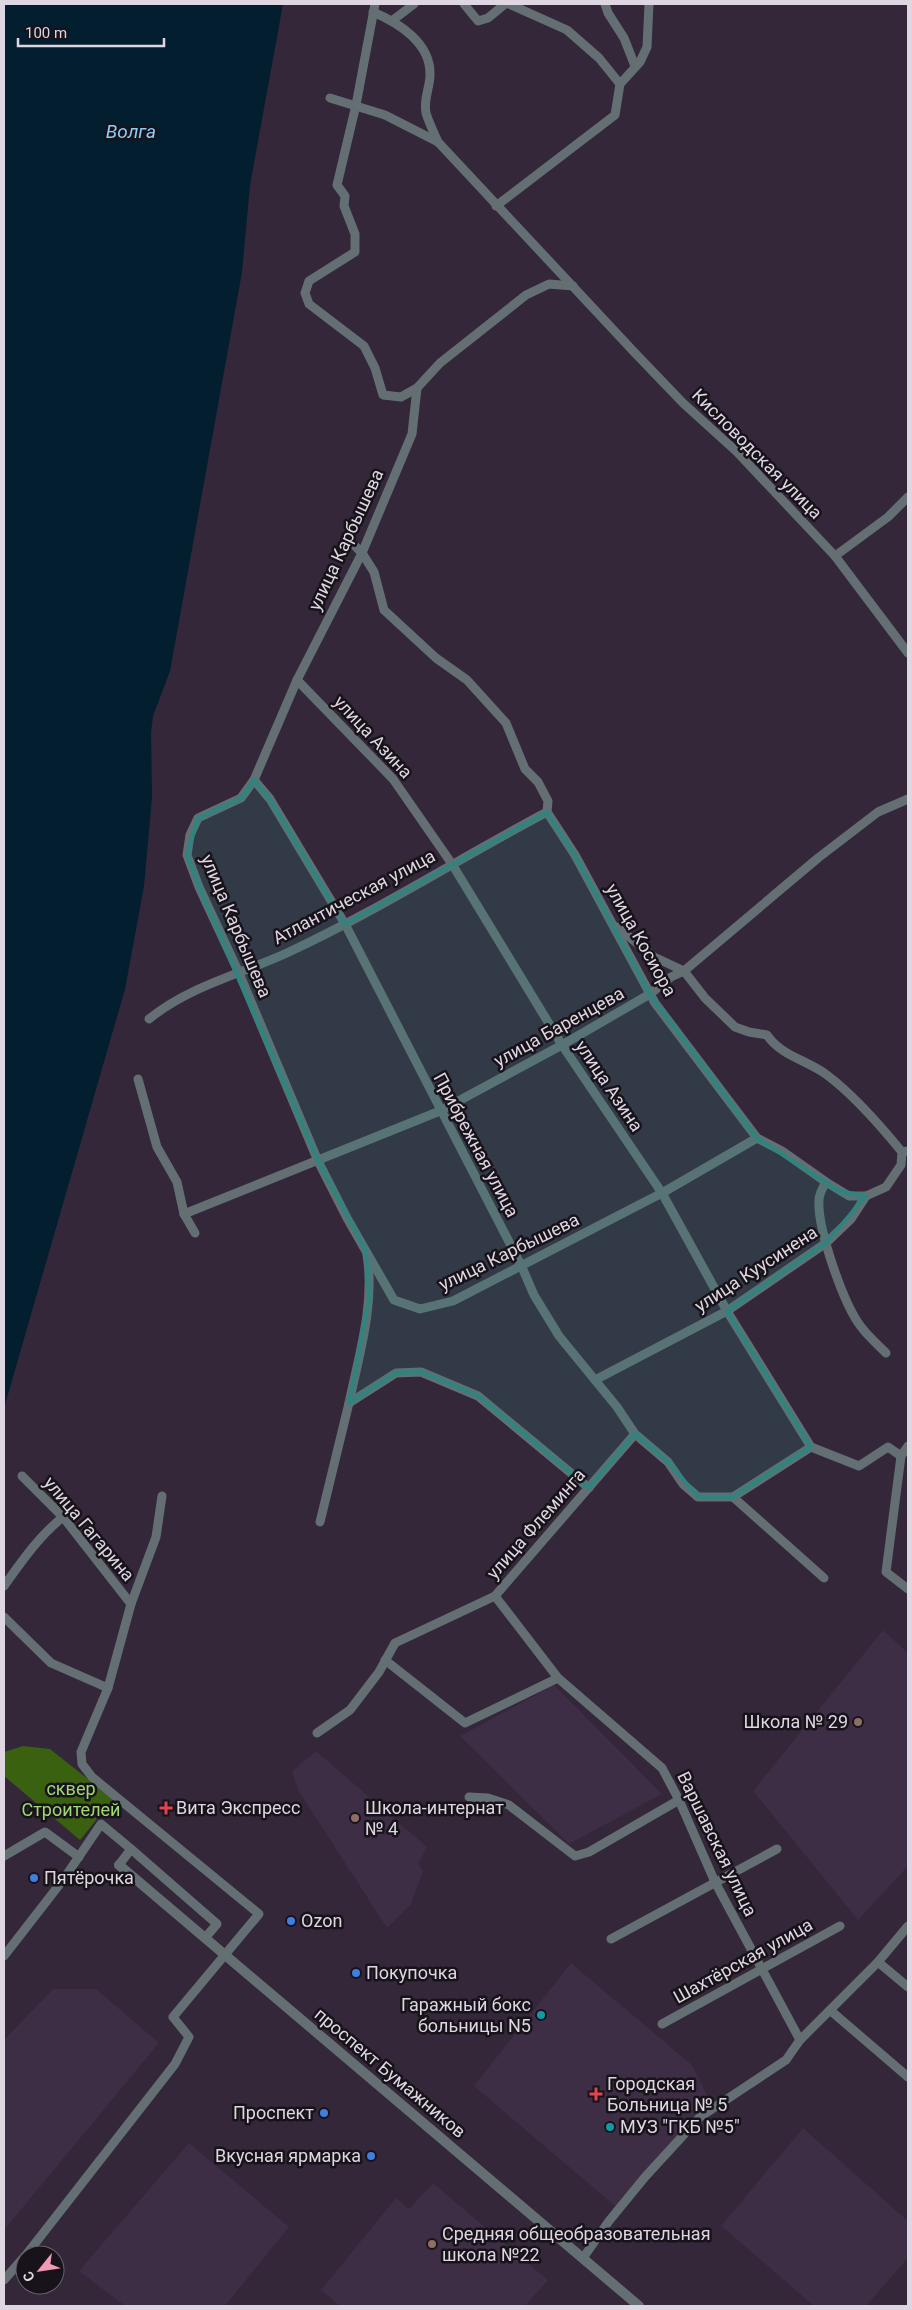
<svg xmlns="http://www.w3.org/2000/svg" width="912" height="2310" viewBox="0 0 912 2310" font-family="Roboto,sans-serif">
	<style>
		.built { fill: #3d2d45 }
		.green { fill: #396110 }
		.water { fill: #021e2f }
		.lines { fill: none; stroke-linecap: round; stroke-linejoin: round }
		.minor { stroke: #636f73; stroke-width: 9 }
		.tertiary { stroke: #636f73; stroke-width: 10 }
		.marked { fill: #2e857f; fill-opacity: 0.2; stroke: #2e857f; stroke-width: 4; stroke-linejoin: round }
		.education-dot { fill: #8d6e63; stroke: #18131a; stroke-width: 2 }
		.health-dot { fill: #e0444e; stroke: #18131a; stroke-width: 2 }
		.shop-dot { fill: #3f7fe0; stroke: #18131a; stroke-width: 2 }
		.culture-dot { fill: #0f9aa8; stroke: #18131a; stroke-width: 2 }
		.labels { text-anchor: middle; stroke-width: 5; stroke-linejoin: round; paint-order: stroke }
		.street-label { font-size: 18px; fill: #ded7e2; stroke: #18131a }
		.poi-label { font-size: 18px; fill: #ded7e2; stroke: #18131a; text-anchor: start }
		.park-label { font-size: 18px; fill: #9ed972; stroke: #18131a }
		.water-label { font-size: 19px; font-style: italic; fill: #8dcdf8; stroke: #18131a }
	</style>
	<rect width="100%" height="100%" fill="#332739"/>
	<g class="built">
		<polygon points="883,1630 908,1653 908,1866 858,1920 753,1791"/>
		<polygon points="554,1685 662,1794 569,1844 460,1736"/>
		<polygon points="316,1751 427,1847 418,1864 423,1871 411,1904 387,1928 298,1790 292,1771"/>
		<polygon points="571,1963 692,2065 711,2103 622,2212 474,2086"/>
		<polygon points="53,1989 96,1989 159,2043 4,2230 4,2040"/>
		<polygon points="803,2128 908,2221 908,2258 866,2306 814,2306 721,2226"/>
		<polygon points="189,2143 289,2227 225,2306 125,2306 79,2271"/>
		<polygon points="433,2183 548,2280 525,2306 340,2306 321,2290 396,2198 409,2209"/>
	</g>
	<polygon class="green" points="23,1746 50,1749 113,1799 80,1840 4,1776 4,1752"/>
	<polygon class="water" points="4,4 283,4 250,185 242,272 170,671 153,716 151,732 152,797 144,886 125,989 4,1408"/>
	<g class="lines">
		<g class="minor">
			<polyline points="375,4 356,105 337,185 345,196 344,206 355,234 355,252 309,281 305,293 309,304 364,346 375,368 383,395 401,397 417,388"/>
			<polyline points="464,4 478,21 488,18 505,4"/>
			<polyline points="509,4 567,30 599,58 620,84"/>
			<polyline points="605,4 608,13 624,38 635,66"/>
			<path d="M373 12C399 23 431 43 430 75 430 88 423 99 426 113 429 123 434 133 438 142"/>
			<polyline points="393,20 414,4"/>
			<polyline points="330,98 385,115 438,142 635,353 683,403 737,452 835,556 908,653"/>
			<polyline points="496,206 615,115 620,84 640,62 647,47 649,4"/>
			<polyline points="573,286 549,284 526,295 440,363 417,388 412,434 362,553 297,680 254,780 241,798 198,818 190,835 187,855 199,887 239,973 318,1161 347,1218 394,1300 420,1309 453,1301 662,1193 757,1138"/>
			<path d="M351 542 362 553 374 572 384 610 436 658 467 680 506 723 525 769 538 782 548 801 547 812 575 855 655 1003 757 1138 782 1151 826 1182C823 1187 819 1194 819 1200 817 1228 844 1306 862 1328 869 1337 878 1345 886 1353"/>
			<polyline points="835,556 888,517 908,497"/>
			<polyline points="297,680 393,779 452,864 562,1045 662,1193 727,1311 811,1447 859,1466 888,1447 901,1456"/>
			<polyline points="254,780 270,799 345,924 521,1265 534,1295 559,1336 617,1407 635,1434 668,1462 683,1484 698,1497 733,1497 824,1578"/>
			<path d="M617 927 654 957 684 971 705 998 735 1027 749 1032 767 1035C781 1056 807 1060 827 1075 855 1096 880 1125 902 1152L908 1151"/>
			<path d="M149 1019C189 986 242 974 289 952 377 911 460 858 547 812"/>
			<polyline points="138,1079 157,1147 177,1182 184,1214 195,1233"/>
			<polyline points="826,1182 849,1196 866,1196"/>
			<polyline points="184,1214 440,1111 562,1045 650,994 671,977 684,971 818,858 878,812 908,799"/>
			<polyline points="595,1380 727,1311 826,1243 851,1219 866,1196 886,1187 901,1165 902,1152"/>
			<path d="M349 1403C359 1355 375 1304 367 1255"/>
			<polyline points="908,1446 901,1456 886,1572 908,1589"/>
			<polyline points="22,1476 63,1517 131,1604"/>
			<polyline points="733,1497 811,1447"/>
			<polyline points="320,1522 349,1403 396,1373 421,1372 478,1396 589,1488"/>
			<path d="M4 1586C22 1561 39 1536 63 1517"/>
			<polyline points="495,1596 558,1678 662,1768 679,1800 715,1882 800,2040"/>
			<polyline points="4,1617 51,1663 108,1688 81,1752 82,1764 92,1777 259,1914 173,2017 189,2037 175,2064 26,2255"/>
			<polyline points="385,1660 465,1723 558,1678"/>
			<polyline points="108,1688 131,1604 156,1537 162,1496"/>
			<polyline points="317,1733 350,1710 379,1672 395,1643 495,1596 635,1434"/>
			<polyline points="469,1797 488,1798 509,1805 575,1856 589,1852 679,1800"/>
			<polyline points="131,1849 217,1924 205,1938"/>
			<polyline points="4,1856 45,1832 79,1857"/>
			<polyline points="611,1939 777,1849"/>
			<polyline points="4,1956 63,1880 101,1824 131,1849 119,1865"/>
			<polyline points="878,1962 908,1987"/>
			<polyline points="831,2011 908,2077"/>
			<polyline points="662,2024 840,1926"/>
			<polyline points="583,2258 609,2221 645,2177 700,2117 786,2060 800,2040 878,1962 908,1926"/>
			<polyline points="4,2280 25,2256"/>
		</g>
		<polyline class="tertiary" points="119,1865 639,2306"/>
	</g>
	<path class="marked" d="M254 780 270 799 345 924 547 812 575 855 650 994 757 1138 839 1191 866 1196 826 1243 727 1311 811 1447 733 1497H698L668 1462 635 1434 589 1488 478 1396 421 1372 396 1373 349 1403 369 1298 366 1251 318 1161 199 887 187 855 198 818 241 798Z"/>
	<g class="education-dot">
		<circle cx="858" cy="1722" r="5"/>
		<circle cx="355" cy="1818" r="5"/>
		<circle cx="432" cy="2244" r="5"/>
	</g>
	<g class="health-dot">
		<path d="M163.5 1800.5h5v5h5v5h-5v5h-5v-5h-5v-5h5z"/>
		<path d="M593.5 2086.5h5v5h5v5h-5v5h-5v-5h-5v-5h5z"/>
	</g>
	<g class="shop-dot">
		<circle cx="34" cy="1878" r="5"/>
		<circle cx="291" cy="1921" r="5"/>
		<circle cx="356" cy="1973" r="5"/>
		<circle cx="324" cy="2113" r="5"/>
		<circle cx="371" cy="2156" r="5"/>
	</g>
	<g class="culture-dot">
		<circle cx="541" cy="2015" r="5"/>
		<circle cx="610" cy="2127" r="5"/>
	</g>
	<g class="labels">
		<g class="street-label">
			<text transform="translate(757 454) rotate(45)" y="6">Кисловодская улица</text>
			<text transform="translate(346 540) rotate(-65)" y="6">улица Карбышева</text>
			<text transform="translate(373 737) rotate(47)" y="6">улица Азина</text>
			<text transform="translate(354 897) rotate(-28)" y="6">Атлантическая улица</text>
			<text transform="translate(236 926) rotate(67)" y="6">улица Карбышева</text>
			<text transform="translate(641 940) rotate(61)" y="6">улица Косиора</text>
			<text transform="translate(559 1027) rotate(-29)" y="6">улица Баренцева</text>
			<text transform="translate(609 1086) rotate(56)" y="6">улица Азина</text>
			<text transform="translate(476 1145) rotate(62)" y="6">Прибрежная улица</text>
			<text transform="translate(509 1252) rotate(-26)" y="6">улица Карбышева</text>
			<text transform="translate(756 1269) rotate(-33)" y="6">улица Куусинена</text>
			<text transform="translate(536 1524) rotate(-49)" y="6">улица Флеминга</text>
			<text transform="translate(89 1529) rotate(50)" y="6">улица Гагарина</text>
			<text transform="translate(717 1844) rotate(64)" y="6">Варшавская улица</text>
			<text transform="translate(743 1961) rotate(-29)" y="6">Шахтёрская улица</text>
			<text transform="translate(390 2073) rotate(40)" y="6">проспект Бумажников</text>
		</g>
		<g class="poi-label">
			<text x="848" y="1728" text-anchor="end">Школа № 29</text>
			<text x="176" y="1814">Вита Экспресс</text>
			<text x="365" y="1814">Школа-интернат<tspan x="365" dy="21">№ 4</tspan></text>
			<text x="44" y="1884">Пятёрочка</text>
			<text x="301" y="1927">Ozon</text>
			<text x="366" y="1979">Покупочка</text>
			<text x="531" y="2011" text-anchor="end">Гаражный бокс<tspan x="531" dy="21">больницы N5</tspan></text>
			<text x="607" y="2090">Городская<tspan x="607" dy="21">Больница № 5</tspan></text>
			<text x="314" y="2119" text-anchor="end">Проспект</text>
			<text x="620" y="2133">МУЗ "ГКБ №5"</text>
			<text x="361" y="2162" text-anchor="end">Вкусная ярмарка</text>
			<text x="442" y="2240">Средняя общеобразовательная<tspan x="442" dy="21">школа №22</tspan></text>
		</g>
		<g class="park-label">
			<text x="71" y="1795">сквер<tspan x="71" dy="21">Строителей</tspan></text>
		</g>
		<g class="water-label">
			<text x="131" y="138">Волга</text>
		</g>
	</g>
	<rect width="912" height="2310" fill="none" stroke="#ded7e2" stroke-width="10"/>
	<g transform="translate(40 2270) rotate(240)"><circle r="24" fill="#18131a" stroke="#67616a"/>
	<path d="M0-4L9 19L0 12L-9 19Z" fill="#f09ab6"/>
	<text y="-8" font-size="14" font-weight="bold" text-anchor="middle" fill="#ded7e2">С</text>
	</g>
	<path d="M18 38v8h146v-8" fill="none" stroke="#ded7e2" stroke-width="2.5"/>
	<text x="25" y="38" font-size="15" fill="#ded7e2" stroke="#18131a" stroke-width="4" paint-order="stroke">100 m</text>
</svg>
